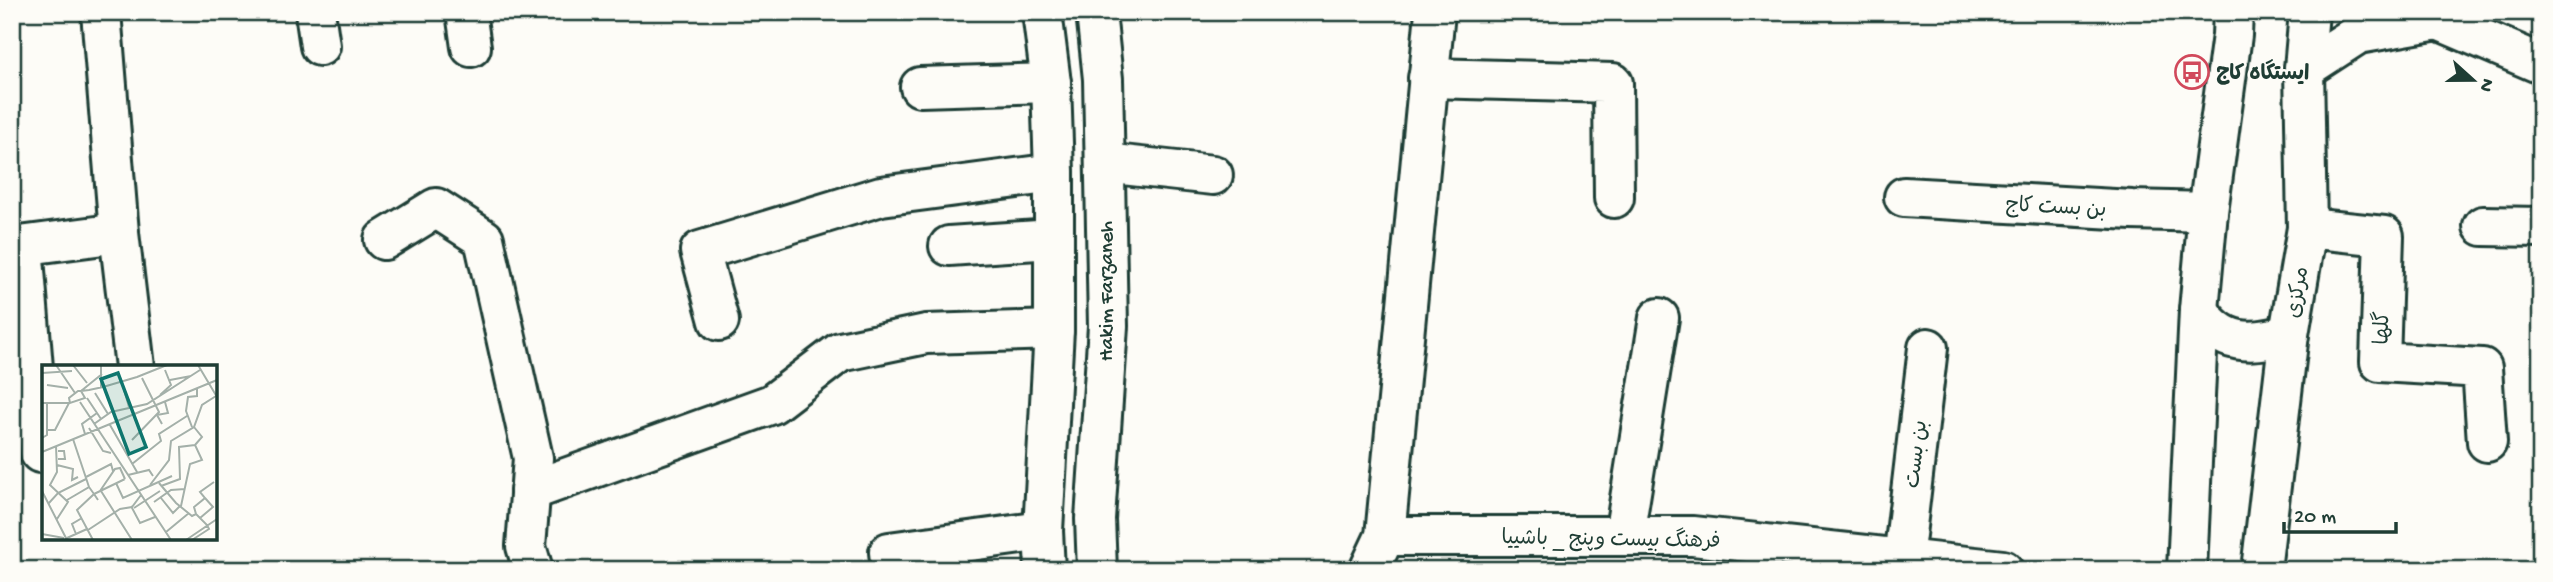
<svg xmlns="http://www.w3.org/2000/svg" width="2553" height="582" viewBox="0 0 2553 582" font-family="'Gochi Hand','Playpen Sans Arabic',sans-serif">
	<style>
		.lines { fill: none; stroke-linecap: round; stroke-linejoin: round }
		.minor-casing { stroke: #1f3d34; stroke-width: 44 }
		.major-casing { stroke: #1f3d34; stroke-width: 44 }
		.minor { stroke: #fdfcf7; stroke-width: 38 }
		.major { stroke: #fdfcf7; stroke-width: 38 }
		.labels { text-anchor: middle; stroke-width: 5; stroke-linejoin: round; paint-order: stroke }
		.poi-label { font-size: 21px; font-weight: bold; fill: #1f3d34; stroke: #fdfcf7; text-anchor: start }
		.street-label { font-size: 21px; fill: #1f3d34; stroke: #fdfcf7 }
		.inset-road { fill: none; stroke: #a4b0a9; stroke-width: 2 }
		.view { fill: #0f766e; fill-opacity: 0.15; stroke: #0f766e; stroke-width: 3.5 }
		.inset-edge { fill: none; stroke: #1f3d34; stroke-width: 3.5 }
	</style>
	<rect width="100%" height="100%" fill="#fdfcf7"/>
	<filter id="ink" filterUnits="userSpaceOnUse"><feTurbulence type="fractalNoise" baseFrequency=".0143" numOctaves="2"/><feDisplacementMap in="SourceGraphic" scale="14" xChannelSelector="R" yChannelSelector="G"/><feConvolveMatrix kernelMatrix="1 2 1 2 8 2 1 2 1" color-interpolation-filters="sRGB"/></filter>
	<g filter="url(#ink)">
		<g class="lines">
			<g class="minor-casing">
				<g id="minor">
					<polyline points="101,12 119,233 135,367"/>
					<polyline points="315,12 320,46"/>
					<polyline points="466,12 471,47"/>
					<polyline points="1042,12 1051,83 1054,173 1054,330 1043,531 1045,570"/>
					<polyline points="1096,12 1103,79 1108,326 1095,519 1097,570"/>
					<polyline points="2427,12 2438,20 2541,64"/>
					<polyline points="2304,69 2358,34 2438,20"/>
					<polyline points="1428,78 1613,83 1614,198"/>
					<polyline points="920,87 1051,83"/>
					<polyline points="1105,163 1213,175"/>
					<polyline points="1904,197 2132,210 2208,212"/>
					<polyline points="2483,226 2541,227"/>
					<polyline points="2307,228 2384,236 2380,362 2482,368 2487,442"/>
					<polyline points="384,240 436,208 484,239 533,458 526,546 533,570"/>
					<polyline points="23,246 40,453"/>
					<polyline points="949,246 1053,239"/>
					<polyline points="12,247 119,233"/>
					<polyline points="719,321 700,251 881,196 1054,173"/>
					<polyline points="530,491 772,404 840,352 926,334 1054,330"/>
					<polyline points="1385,536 1693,536 2003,570"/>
					<polyline points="1624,536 1659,318"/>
					<polyline points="1903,560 1928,348"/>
					<polyline points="891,570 889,552 1043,531"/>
					<polyline points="1369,570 1385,536 1435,12"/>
				</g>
			</g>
			<g class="major-casing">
				<g id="major">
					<path d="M2199 310C2221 346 2252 345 2289 334"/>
					<polyline points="2187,570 2199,310 2208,212 2232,35 2233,12"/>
					<polyline points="2261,570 2289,334 2307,228 2304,69 2309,12"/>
				</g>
			</g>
			<use href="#minor" class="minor"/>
			<use href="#major" class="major"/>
		</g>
	</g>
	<defs>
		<g id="bus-ring" transform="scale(1.75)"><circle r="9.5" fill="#fdfcf7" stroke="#d1495b" stroke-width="1.5"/><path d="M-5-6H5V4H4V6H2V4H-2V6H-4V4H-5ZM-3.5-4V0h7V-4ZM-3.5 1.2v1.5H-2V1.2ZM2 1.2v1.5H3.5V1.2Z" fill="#d1495b"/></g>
	</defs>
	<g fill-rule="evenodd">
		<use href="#bus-ring" x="2192" y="72"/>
	</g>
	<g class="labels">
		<g class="poi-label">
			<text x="2216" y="79">ایستگاه کاج</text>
		</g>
		<g class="street-label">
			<text transform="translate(2056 206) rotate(3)" y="7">بن بست کاج</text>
			<text transform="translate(1105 291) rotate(-90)" y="7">Hakim Farzaneh</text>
			<text transform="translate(2296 292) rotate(-80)" y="7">مرکزی</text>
			<text transform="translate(2381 328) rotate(-88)" y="7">گلها</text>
			<text transform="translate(1915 454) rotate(-83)" y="7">بن بست</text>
			<text transform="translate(1611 538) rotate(1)" y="7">فرهنگ بیست وپنج _ باشییا</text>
		</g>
	</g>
	<g transform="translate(42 365)">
		<rect width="175" height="175" fill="#fdfcf7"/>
		<path class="inset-road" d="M14 0 33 28M31 0 45 18M156 0 175 32M0 8 30 6M128 15 149 11M80 18 87 42M5 20 26 23M59 22V0M39 26 60 9M39 26 43 33 28 38 27 33 36 26H39L47 25 61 22 95 12 125 0M53 28 66 49M118 30 129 20 123 5M45 33 59 54M38 37 129 175M0 38H28M52 59 69 47 105 39 158 5M120 59 115 50 126 48 123 37M68 60 95 107M150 62 144 46 146 32 155 31V24M47 63 61 86 69 88M5 65H13L27 38M43 69 40 59 55 48M0 73 5 70V38M90 75 117 47 100 13M14 81 15 107 8 120 26 137 15 154M0 87 175 15M16 94H23L22 86H16M90 99 119 76 117 69 145 51M15 100 31 104 30 115 36 112M86 110 107 105 111 111M44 112 69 99 71 106M74 118 81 133 130 111M117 118 134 138 150 151 154 149 165 160 167 164 150 175M108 120 127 95 129 76 152 62 160 40 174 31M119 121 138 114 137 82 153 80M47 122 52 129 35 145 51 175M0 126 25 175M58 126 73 104 78 103 83 114M59 126 90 175M119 133 131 148 138 141M25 135 47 122 31 74M56 135 52 129 83 114M112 137 129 125 143 124M7 138 16 128 44 114M89 141 98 158 113 152M139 141 148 99 160 95 153 80 160 72 152 62M92 143 118 126M154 149 152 142 163 133 158 127 172 117M158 153 171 142 163 133M46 165 78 144 90 142 99 130M124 167 147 148M0 169 22 173M34 169 30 159 40 153M25 173 45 164M144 175 175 154"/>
		<path class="view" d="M76 8 104 82 87 89 59 14Z"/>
		<rect width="175" height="175" class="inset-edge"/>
	</g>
	<rect width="2553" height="582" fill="none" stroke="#fdfcf7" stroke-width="42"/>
	<rect x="21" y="21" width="2511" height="540" fill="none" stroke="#1f3d34" stroke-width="2.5" filter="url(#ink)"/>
	<g transform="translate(2473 80) rotate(111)" stroke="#fdfcf7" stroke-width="5" paint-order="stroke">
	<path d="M0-5L12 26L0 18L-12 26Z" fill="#1f3d34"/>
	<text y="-10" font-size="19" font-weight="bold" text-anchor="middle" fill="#1f3d34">N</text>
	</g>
	<path d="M2284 522v10h112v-10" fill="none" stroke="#1f3d34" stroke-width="3.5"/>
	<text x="2294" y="522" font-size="21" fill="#1f3d34" stroke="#fdfcf7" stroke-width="5" paint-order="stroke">20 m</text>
</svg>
